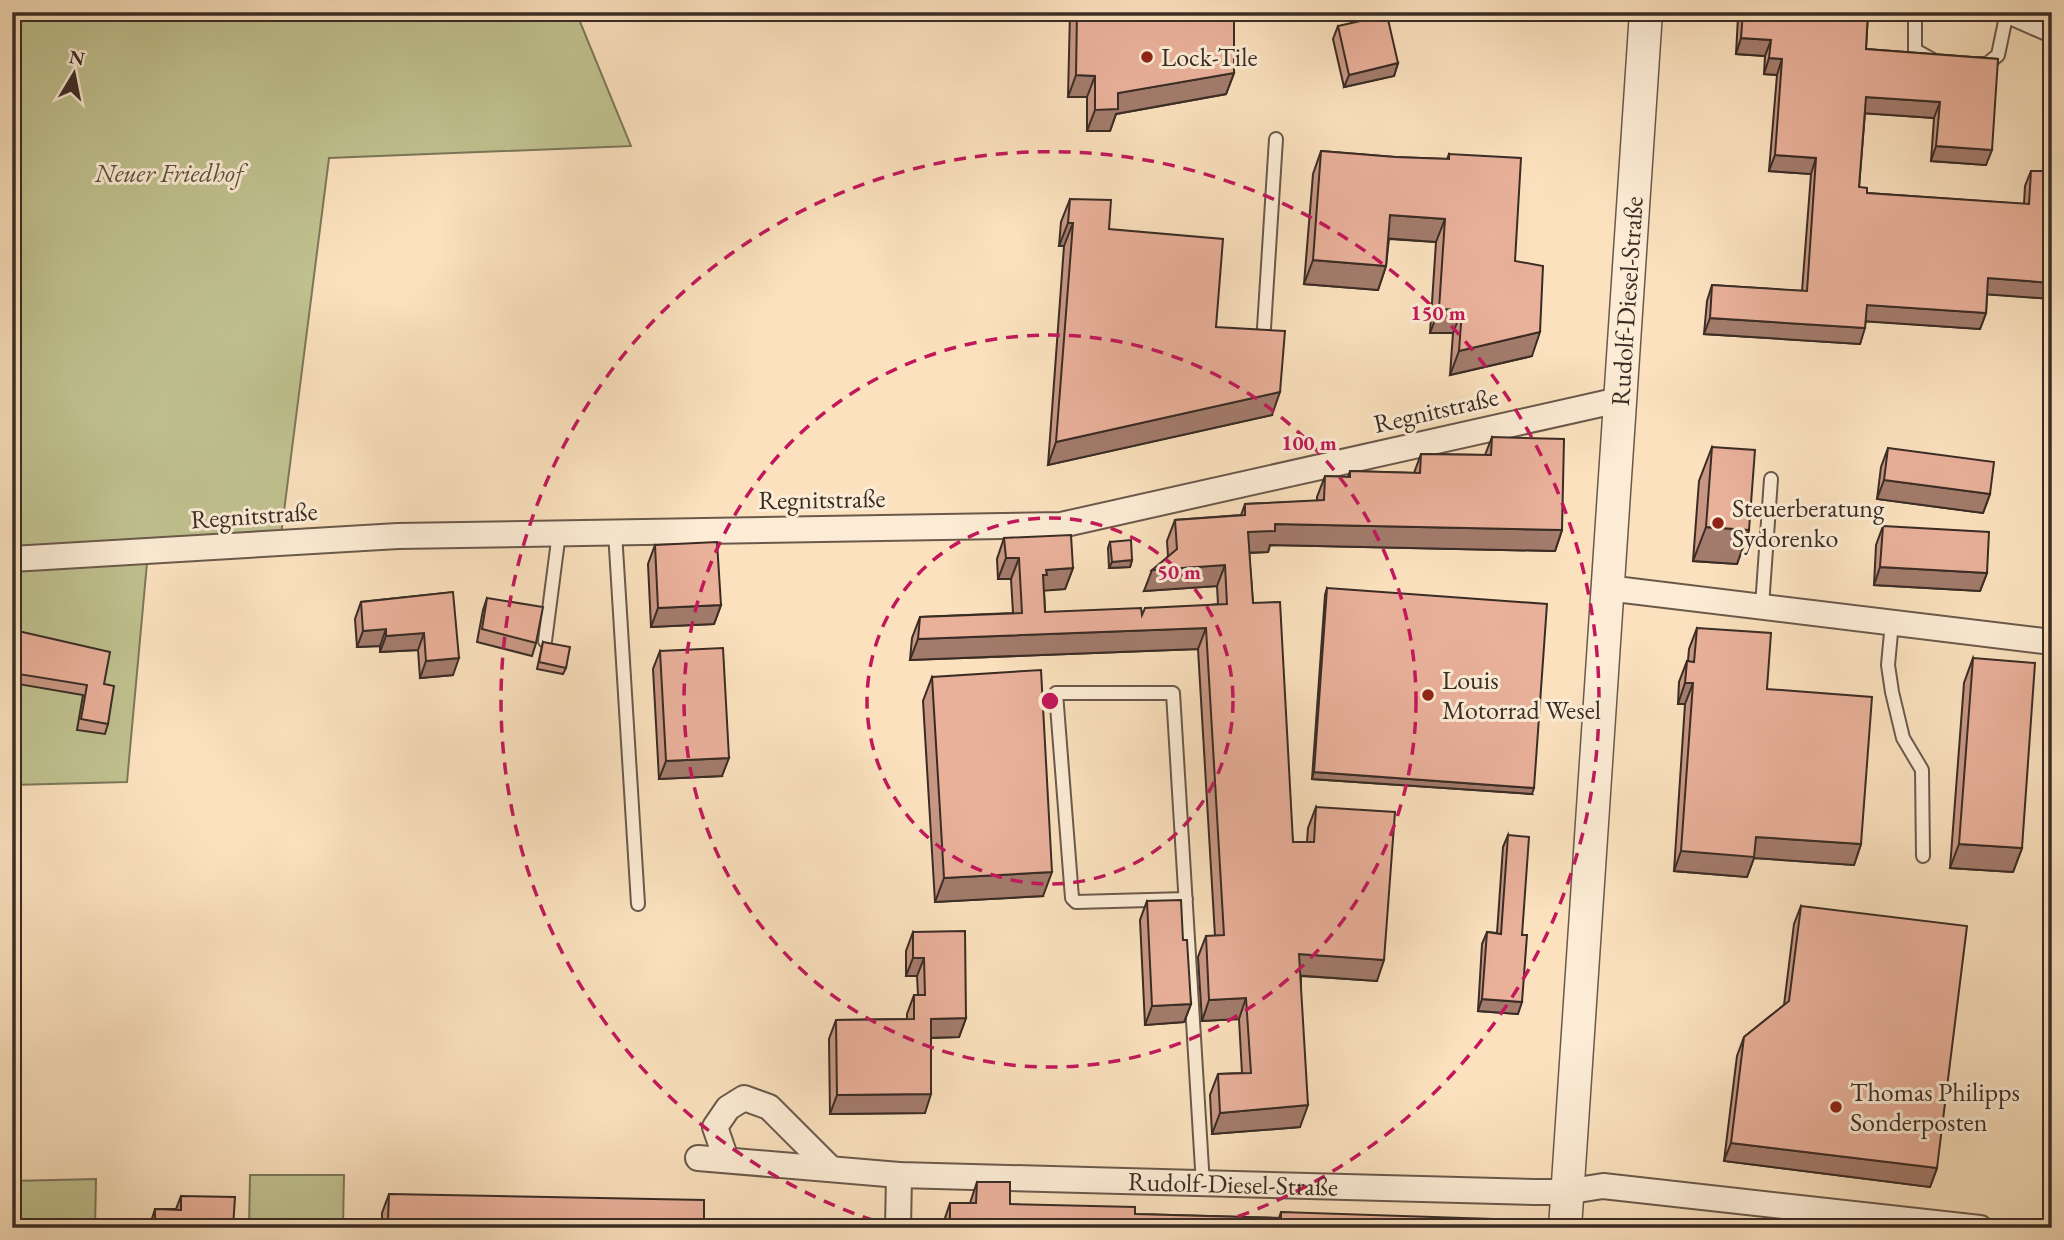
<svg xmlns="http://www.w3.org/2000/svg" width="2064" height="1240" viewBox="0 0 2064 1240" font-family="'EB Garamond',serif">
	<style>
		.green { fill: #c0c290; stroke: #7d775a; stroke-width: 2 }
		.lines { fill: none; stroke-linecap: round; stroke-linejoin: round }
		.service-casing { stroke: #6a594b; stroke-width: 16 }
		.minor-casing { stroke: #6a594b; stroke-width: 28 }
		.tertiary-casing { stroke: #6a594b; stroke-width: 35 }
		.service { stroke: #fcecd5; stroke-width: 12 }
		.minor { stroke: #fcecd5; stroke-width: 24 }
		.tertiary { stroke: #fcecd5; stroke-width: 32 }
		.wall { fill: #c89784; stroke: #3a2c25; stroke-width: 2 }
		.shaded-wall { fill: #a37b6c; stroke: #3a2c25; stroke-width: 2 }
		.building { fill: #e9b09a; stroke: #3a2c25; stroke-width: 2 }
		.ring { fill: none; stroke: #c2185b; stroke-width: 3.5; stroke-dasharray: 12 9 }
		.poi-dot { fill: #8f2418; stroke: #fcecd5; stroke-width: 2.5 }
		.labels { text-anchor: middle; stroke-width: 6; stroke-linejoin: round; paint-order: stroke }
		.poi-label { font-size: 26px; fill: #3a2c25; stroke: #fcecd5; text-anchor: start }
		.park-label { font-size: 26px; font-style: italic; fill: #5c5240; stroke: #fcecd5 }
		.street-label { font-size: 26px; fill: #3a2c25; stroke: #fcecd5 }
		.centre { fill: #c2185b; stroke: #fcecd5; stroke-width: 3.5 }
		.ring-label { font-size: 21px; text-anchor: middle; font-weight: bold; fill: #c2185b; stroke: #fcecd5; stroke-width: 6; stroke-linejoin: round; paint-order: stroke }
	</style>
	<rect width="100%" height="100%" fill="#fbe1be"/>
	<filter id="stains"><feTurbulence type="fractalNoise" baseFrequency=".00286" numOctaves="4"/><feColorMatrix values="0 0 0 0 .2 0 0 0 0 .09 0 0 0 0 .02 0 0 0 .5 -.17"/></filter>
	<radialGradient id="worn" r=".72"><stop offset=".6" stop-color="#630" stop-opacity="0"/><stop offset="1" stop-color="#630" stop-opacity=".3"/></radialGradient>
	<g class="green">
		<polygon points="12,12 576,12 631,146 329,158 281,535 12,551"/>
		<polygon points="147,563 127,782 12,785 12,570"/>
		<polygon points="250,1175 344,1175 343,1228 249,1228"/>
		<polygon points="96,1179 95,1228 12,1228 12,1181"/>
	</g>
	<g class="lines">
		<g class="service-casing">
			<g id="service">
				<polyline points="1915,12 1915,50 1933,60"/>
				<polyline points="1979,64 1987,64 1998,55 2007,12"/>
				<polyline points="1264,328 1276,139"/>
				<polyline points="615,532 638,904"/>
				<polyline points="1762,606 1771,479"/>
				<polyline points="1892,622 1888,665 1892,692 1903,738 1922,770 1923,856"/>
				<polyline points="545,641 559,533"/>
				<polyline points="1186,899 1076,902 1072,898 1056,693 1173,693 1203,1185"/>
			</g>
		</g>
		<g class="minor-casing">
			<g id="minor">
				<polyline points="2011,12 2052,30"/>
				<polyline points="12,559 398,536 1061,525 1619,400"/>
				<polyline points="1607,588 2052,642"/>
				<path id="s1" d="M698 1158 899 1175 1535 1192H1565L1603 1186 1980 1228"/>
				<polyline points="726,1159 715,1127 728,1108 744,1098 769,1107 830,1168"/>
				<polyline points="898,1228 899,1175"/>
			</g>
		</g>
		<g class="tertiary-casing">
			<g id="tertiary">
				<path id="s2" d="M1565 1228 1646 12"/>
			</g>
		</g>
		<use href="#service" class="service"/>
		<use href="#minor" class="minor"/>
		<use href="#tertiary" class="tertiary"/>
	</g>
	<g class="wall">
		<polygon points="1070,12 1228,12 1234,73 1226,94 1116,114 1110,131 1087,131 1087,97 1068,97"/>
		<polygon points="1740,12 1868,12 1866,49 1998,59 1986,165 1931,161 1934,118 1865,113 1859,187 1867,193 2024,204 2025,186 2031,171 2052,171 2052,299 1987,294 1986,313 1980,329 1866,321 1860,344 1704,334 1707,301 1712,285 1802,291 1811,174 1769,171 1777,75 1764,74 1765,56 1736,54 1738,17"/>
		<polygon points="1338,26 1398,63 1394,76 1344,87 1333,39"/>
		<polygon points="1321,151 1395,157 1447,159 1449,154 1515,261 1532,356 1450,375 1453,333 1430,333 1436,242 1389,239 1386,266 1378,290 1304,284 1313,174"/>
		<polygon points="1070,199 1109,229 1216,327 1272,415 1048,465 1064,246 1059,246 1061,222"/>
		<polygon points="1492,437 1562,530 1555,551 1270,545 1268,552 1249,553 1253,603 1293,842 1307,842 1308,828 1316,807 1377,981 1301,976 1300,1127 1212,1134 1210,1095 1218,1074 1242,1073 1239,1019 1202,1021 1198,957 1206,936 1215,936 1198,649 910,660 912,638 920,617 1013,613 1011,579 998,579 997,559 1004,538 1073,568 1065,589 1044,590 1045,612 1142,615 1218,604 1217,586 1144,591 1168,556 1167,541 1175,520 1241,515 1245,504 1317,501 1317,497 1325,476 1348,477 1350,471 1414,473 1421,454 1485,455"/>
		<polygon points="1712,447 1749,530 1737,564 1693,561 1699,481"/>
		<polygon points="1888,448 1990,494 1983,513 1877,499 1881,467"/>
		<polygon points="1883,526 1987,573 1980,591 1874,585 1876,545"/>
		<polygon points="1110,542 1132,560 1130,567 1109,568 1108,548"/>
		<polygon points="655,545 721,605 714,624 651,627 648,564"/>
		<polygon points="1327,588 1532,794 1312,779 1325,595"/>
		<polygon points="453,592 453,675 420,678 418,650 380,652 380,646 357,647 355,619 361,602"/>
		<polygon points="487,598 536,643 532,656 477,642 483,610"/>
		<polygon points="1697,628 1767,689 1861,844 1854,865 1754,858 1747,877 1674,871 1685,704 1678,704 1679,682 1687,661 1688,661 1689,649"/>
		<polygon points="18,631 104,684 108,724 105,734 77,730 83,695 12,683 12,652 14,641"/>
		<polygon points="543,642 566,668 563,674 537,669"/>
		<polygon points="660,651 722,776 659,779 653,669"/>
		<polygon points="1973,658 2022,848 2013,872 1950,868 1964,683"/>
		<polygon points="932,677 1043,896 935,902 923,701"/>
		<polygon points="1508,835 1522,935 1518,1014 1478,1011 1482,944 1487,932 1497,933 1503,847"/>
		<polygon points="1147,901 1183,940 1191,1004 1184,1022 1145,1025 1140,920"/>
		<polygon points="1801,906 1937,1168 1930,1187 1724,1161 1737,1056 1744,1037 1784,1005 1794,924"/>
		<polygon points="913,932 966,1018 959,1037 931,1038 925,1113 830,1114 829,1039 836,1020 907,1019 907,1014 914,995 918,995 917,976 906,976 906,951"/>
		<polygon points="977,1182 1010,1204 1135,1214 1279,1218 1281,1212 1493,1228 943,1228 944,1221 950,1203 970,1203"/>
		<polygon points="389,1194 704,1226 703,1228 382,1228 382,1213"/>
		<polygon points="181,1196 233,1228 149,1228 155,1209 176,1209"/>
	</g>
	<g class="shaded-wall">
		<polygon points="1537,12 1550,12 1536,15"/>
		<polygon points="1741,38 1771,40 1765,56 1736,54"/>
		<polygon points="1769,58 1782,59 1777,75 1764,74"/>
		<polygon points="1398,63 1394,76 1344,87 1349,75"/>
		<polygon points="1234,73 1226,94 1116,114 1110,131 1087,131 1095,110 1118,93"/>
		<polygon points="1076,75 1095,76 1087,97 1068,97"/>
		<polygon points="1866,97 1940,102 1934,118 1860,113"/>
		<polygon points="1936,146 1992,150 1986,165 1931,161"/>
		<polygon points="1775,155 1816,158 1811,174 1769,171"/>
		<polygon points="1390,215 1445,219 1436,242 1382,238"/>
		<polygon points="1068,223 1073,223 1064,246 1059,246"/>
		<polygon points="1313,260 1386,266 1378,290 1304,284"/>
		<polygon points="1988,278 2052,283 2052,299 1982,294"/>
		<polygon points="1867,305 1986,313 1980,329 1861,321"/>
		<polygon points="1439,309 1462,310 1453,333 1430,333"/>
		<polygon points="1710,318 1865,328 1860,344 1704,334"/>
		<polygon points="1540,332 1532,356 1450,375 1459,351"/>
		<polygon points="1280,392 1272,415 1048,465 1056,442"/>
		<polygon points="1884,480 1990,494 1983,513 1877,499"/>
		<polygon points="1275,524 1562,530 1555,551 1270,545 1268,552 1240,553 1248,532"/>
		<polygon points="1706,527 1749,530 1737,564 1693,561"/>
		<polygon points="1006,558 1019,558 1011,579 998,579"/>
		<polygon points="1132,560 1130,567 1109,568 1112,562"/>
		<polygon points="1225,565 1217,586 1144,591 1152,570"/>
		<polygon points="1880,567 1987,573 1980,591 1874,585"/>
		<polygon points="1073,568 1065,589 1041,591 1043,575 1046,570"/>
		<polygon points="721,605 714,624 651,627 658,608"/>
		<polygon points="1206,628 1198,649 910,660 918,639"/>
		<polygon points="386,629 380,646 357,647 363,631"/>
		<polygon points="424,633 418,650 380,652 386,636"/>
		<polygon points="459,658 453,675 420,678 426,661"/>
		<polygon points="1685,683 1693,683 1685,704 1678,704"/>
		<polygon points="729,758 722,776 659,779 666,761"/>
		<polygon points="1314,772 1534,788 1532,794 1312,779"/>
		<polygon points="1756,837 1861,844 1854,865 1754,858 1747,877 1674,871 1681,851"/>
		<polygon points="1959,844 2022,848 2013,872 1950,868"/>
		<polygon points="1052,872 1043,896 935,902 944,878"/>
		<polygon points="1299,954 1384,960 1377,981 1292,975"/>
		<polygon points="913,958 924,958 917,976 906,976"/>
		<polygon points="1246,998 1239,1019 1202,1021 1209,1000"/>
		<polygon points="1482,999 1522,1002 1518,1014 1478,1011"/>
		<polygon points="1191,1004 1184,1022 1145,1025 1152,1006"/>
		<polygon points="966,1018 959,1037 924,1038 931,1019"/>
		<polygon points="931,1094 925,1113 830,1114 837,1095"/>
		<polygon points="1308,1105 1300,1127 1212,1134 1220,1113"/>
		<polygon points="1731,1143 1937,1168 1930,1187 1724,1161"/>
		<polygon points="388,1221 704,1226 703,1228 386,1228"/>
	</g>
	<g class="building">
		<polygon points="1077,12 1228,12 1228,14 1234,14 1234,73 1118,93 1118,109 1095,110 1095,76 1076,75"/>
		<polygon points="1743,12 1868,12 1866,49 1998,59 1992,150 1936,146 1940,102 1866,97 1859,187 1867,188 1867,193 2029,204 2031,171 2052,171 2052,283 1988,278 1986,313 1867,305 1865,328 1710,318 1712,285 1807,291 1816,158 1775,155 1782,59 1769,58 1771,40 1741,38"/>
		<polygon points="1387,15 1398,63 1349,75 1338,26"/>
		<polygon points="1321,151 1395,157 1449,159 1449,154 1521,158 1515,261 1543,266 1540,332 1459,351 1462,310 1439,309 1445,219 1390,215 1386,266 1313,260"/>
		<polygon points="1070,199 1111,200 1109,229 1223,239 1216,327 1285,331 1280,392 1056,442 1073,223 1068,223"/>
		<polygon points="1492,437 1564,439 1562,530 1275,524 1275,531 1248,532 1253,603 1280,602 1293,842 1314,842 1316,807 1395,812 1384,960 1299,954 1308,1105 1220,1113 1218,1074 1251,1073 1246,998 1209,1000 1206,936 1224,935 1206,628 918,639 920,617 1022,613 1019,558 1006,558 1004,538 1071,535 1073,568 1046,570 1047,575 1043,575 1045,612 1141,608 1142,615 1145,608 1227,604 1225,565 1152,570 1177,549 1175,520 1245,515 1245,504 1324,500 1325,476 1350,477 1350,471 1420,473 1421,454 1491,455"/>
		<polygon points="1712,447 1755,450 1749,530 1706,527"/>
		<polygon points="1888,448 1994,462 1990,494 1884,480"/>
		<polygon points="1883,526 1989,532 1987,573 1880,567"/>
		<polygon points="1131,540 1132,560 1112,562 1110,542"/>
		<polygon points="717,542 721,605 658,608 655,545"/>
		<polygon points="1327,588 1547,604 1534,788 1314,772"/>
		<polygon points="453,592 459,658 426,661 424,633 386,636 386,629 363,631 361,602"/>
		<polygon points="487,598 543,607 536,643 482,629"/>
		<polygon points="1697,628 1771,633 1767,689 1872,697 1861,844 1756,837 1754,857 1681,851 1693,683 1685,683 1687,661 1694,662"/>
		<polygon points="18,631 110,652 104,684 114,686 108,724 81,719 87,685 12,673 12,661"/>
		<polygon points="543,642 570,647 566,668 539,662"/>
		<polygon points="723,648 729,758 666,761 660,651"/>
		<polygon points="1973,658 2035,663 2022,848 1959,844"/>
		<polygon points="1041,670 1052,872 944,878 932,677"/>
		<polygon points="1508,835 1529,837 1522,935 1527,935 1522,1002 1482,999 1487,932 1501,934"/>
		<polygon points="1181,900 1183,940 1187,940 1191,1004 1152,1006 1147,901"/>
		<polygon points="1801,906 1967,926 1937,1168 1731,1143 1744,1037 1789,1001"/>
		<polygon points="965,931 966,1018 931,1019 931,1094 837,1095 836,1020 914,1019 914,995 925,995 924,958 913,958 913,932"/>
		<polygon points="977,1182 1010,1182 1010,1204 1135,1207 1135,1214 1281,1218 1281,1212 1493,1219 1493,1228 950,1228 950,1203 976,1203"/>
		<polygon points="389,1194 704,1200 704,1226 388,1221"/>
		<polygon points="181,1196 235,1197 233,1228 155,1228 155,1209 181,1210"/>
		<polygon points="1651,1223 1772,1225 1772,1228 1651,1228"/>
	</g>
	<g class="ring">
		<circle cx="1050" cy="701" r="183"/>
		<circle cx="1050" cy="701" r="366"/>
		<path d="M894 1227A549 549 0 1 1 1206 1227"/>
	</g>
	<g class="poi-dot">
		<circle cx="1147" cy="57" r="7"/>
		<circle cx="1718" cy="523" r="7"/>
		<circle cx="1428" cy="695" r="7"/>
		<circle cx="1836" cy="1107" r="7"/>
	</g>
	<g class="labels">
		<g class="poi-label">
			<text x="1161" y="66">Lock-Tile</text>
			<text x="1732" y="517">Steuerberatung<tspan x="1732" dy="30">Sydorenko</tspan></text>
			<text x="1442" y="689">Louis<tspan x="1442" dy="30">Motorrad Wesel</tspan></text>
			<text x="1850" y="1101">Thomas Philipps<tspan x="1850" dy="30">Sonderposten</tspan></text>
		</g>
		<g class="park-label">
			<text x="169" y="182">Neuer Friedhof</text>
		</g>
		<g class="street-label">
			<text dy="9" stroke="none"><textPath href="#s2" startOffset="929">Rudolf-Diesel-Straße</textPath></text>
			<text transform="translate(1436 410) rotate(-13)" y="9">Regnitstraße</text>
			<text transform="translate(822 499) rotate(-1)" y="9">Regnitstraße</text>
			<text transform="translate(254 515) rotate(-4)" y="9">Regnitstraße</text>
			<text dy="9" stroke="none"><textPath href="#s1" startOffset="536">Rudolf-Diesel-Straße</textPath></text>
		</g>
	</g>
	<circle cx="1050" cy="701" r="10" class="centre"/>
	<g class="ring-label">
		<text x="1438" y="320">150 m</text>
		<text x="1309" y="450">100 m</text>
		<text x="1179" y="579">50 m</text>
	</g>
	<rect width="2064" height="1240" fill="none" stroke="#fbe1be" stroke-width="42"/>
	<rect x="14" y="14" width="2036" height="1212" fill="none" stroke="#3a2c25" stroke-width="3.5"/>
	<rect x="21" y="21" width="2022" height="1198" fill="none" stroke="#3a2c25" stroke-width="2"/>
	<g transform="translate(74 74) rotate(10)" stroke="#fcecd5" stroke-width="5" paint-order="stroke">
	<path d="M0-5L12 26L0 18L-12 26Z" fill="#3a2c25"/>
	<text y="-10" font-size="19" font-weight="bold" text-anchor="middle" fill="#3a2c25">N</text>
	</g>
	<rect width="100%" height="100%" filter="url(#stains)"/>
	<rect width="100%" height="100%" fill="url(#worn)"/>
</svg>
